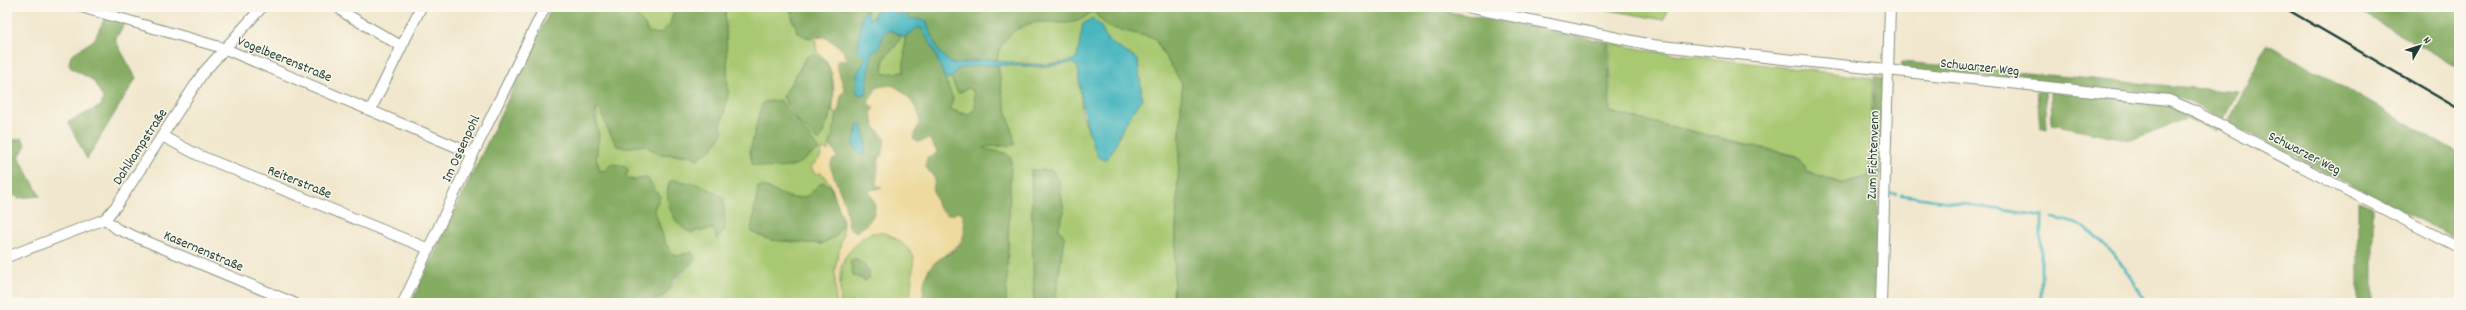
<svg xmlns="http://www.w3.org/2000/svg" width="2466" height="310" viewBox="0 0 2466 310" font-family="Dekko,sans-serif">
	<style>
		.green { fill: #a8c871; stroke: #648252; fill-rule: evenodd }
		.forest { fill: #86ac63; stroke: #52744c; fill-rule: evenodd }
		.sand { fill: #eeda9e; stroke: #868c69 }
		.water { fill: #46b6be; stroke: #327a79 }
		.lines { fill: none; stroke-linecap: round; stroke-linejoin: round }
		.stream { stroke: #46b6be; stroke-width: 2.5 }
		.minor-casing { stroke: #889281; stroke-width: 12 }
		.minor { stroke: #fff; stroke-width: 10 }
		.rail { stroke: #1f3d34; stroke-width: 2.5 }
		.labels { text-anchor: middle; stroke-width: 3; stroke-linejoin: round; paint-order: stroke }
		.street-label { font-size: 14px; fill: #1f3d34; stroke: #fbf7ec }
	</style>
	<rect width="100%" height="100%" fill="#fbf7ec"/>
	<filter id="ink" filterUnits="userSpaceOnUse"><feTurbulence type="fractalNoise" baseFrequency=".025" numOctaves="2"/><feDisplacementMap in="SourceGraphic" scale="8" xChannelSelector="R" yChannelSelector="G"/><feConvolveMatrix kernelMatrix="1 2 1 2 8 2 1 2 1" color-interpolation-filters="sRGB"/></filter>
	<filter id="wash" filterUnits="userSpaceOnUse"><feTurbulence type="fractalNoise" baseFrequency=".012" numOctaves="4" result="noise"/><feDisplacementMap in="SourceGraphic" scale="16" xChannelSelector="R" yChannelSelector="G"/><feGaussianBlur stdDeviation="0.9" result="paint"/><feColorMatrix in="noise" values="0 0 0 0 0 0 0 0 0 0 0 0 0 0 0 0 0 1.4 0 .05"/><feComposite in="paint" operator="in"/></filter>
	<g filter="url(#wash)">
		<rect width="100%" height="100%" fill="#f1e7ce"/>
		<g class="green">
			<polygon points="615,7 675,7 670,24 660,34 648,32 644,24 622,13 616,17 613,15"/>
			<path d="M725 7H790L793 22 808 38H815L817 52C820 55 824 57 826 61 836 76 834 94 833 112L838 114 837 119 828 151 823 149 820 158 822 173 831 185 843 220V234L835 269 836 303H734L729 296 728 303H640L643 299C670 303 668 285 685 271V253L679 256 674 255 665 243 654 209 660 197 647 178 633 180 626 177 628 169 600 171 596 158 597 153V109L600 108 603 112 626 148 644 145 659 154 688 156 723 133 721 126 728 94ZM806 57 832 112 819 141 799 122 783 97ZM780 100 819 150C811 153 807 159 800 162 786 170 768 167 752 164L750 151 761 107ZM674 180 685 182 721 236 714 229 695 231ZM762 186C777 192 802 209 814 189L830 186 843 221 822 244 771 240 751 232Z"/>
			<polygon points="866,7 879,7 879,12 869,19"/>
			<polygon points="1593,7 1668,7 1664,20"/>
			<path d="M1093 11 1108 27 1154 38 1182 84 1173 303H1055L1064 236 1058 229 1064 212 1059 180 1031 171 1034 303H1006L1011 158 984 149V147L1013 145 1015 143 1002 94 998 65 1040 67 1072 63 1078 67 1082 113 1098 157 1105 160 1113 150 1123 127 1142 98 1138 60 1108 41 1100 26 1083 24 1077 58C1053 69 1023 63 997 61 998 39 1018 24 1039 22 1051 21 1065 25 1077 21 1082 20 1088 14 1093 11Z"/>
			<path d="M901 36 905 37 904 72 884 74C878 54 894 55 901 36Z"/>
			<polygon points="1610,43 1651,51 1873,78 1869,176 1842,183 1808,172 1798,156 1610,112"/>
			<polygon points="951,78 958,93 968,88 973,91 976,108 968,115 949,109 953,99 945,79"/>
			<path d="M882 231 904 244 914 256 910 303H841C838 273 844 233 882 231ZM856 259C863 264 869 269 869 278L866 281 861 278 850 260Z"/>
		</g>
		<g class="forest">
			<path d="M552 7H615L613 15 616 17 622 13 633 12 644 24 648 32 660 34 670 24 675 7H725L728 94 721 126 723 133 712 148 697 159 691 155 659 154 644 145 626 148 617 146 607 128 600 108 597 109 595 115 599 136 596 158 600 171 606 170 611 164 622 165 628 169 626 177 633 180 647 178 660 197 654 209 665 243 674 255 680 256 692 252 696 259C690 266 680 272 675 279 664 295 665 302 643 299L640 303H411Z"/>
			<path d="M790 7H866L867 10 864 11C858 24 862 37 857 50L866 58C858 72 853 79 858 95L866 94 872 51 878 50 881 38 890 30 901 36C894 54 878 54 884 74L904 72 905 37 919 27 922 29 933 48 953 99 949 110 968 115 976 108 973 91 968 88 958 93 951 78 958 69 978 64 998 65 1002 94 1015 143 1014 145 984 147V149L1006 153 1011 158 1006 303H923C922 286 925 268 941 258 948 254 956 251 960 243 963 238 963 230 965 224L955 213 947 215 938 207 936 200 933 190 935 179 925 166 927 157 937 151 929 139 918 142 913 139 919 123 888 87H877L869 104 874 108 871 113 875 127 885 139 883 152 879 159 877 185 882 188 871 190C874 213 881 218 856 232L849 228 845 205 830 166 836 154 830 145 842 93 845 92 836 63 838 60H844C840 52 834 40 824 37 812 34 812 42 797 32ZM858 124 866 142 864 154 861 155 853 145Z"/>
			<path d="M893 7H1424L1608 42 1609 112 1798 157 1808 173 1842 184 1869 176 1875 76 1883 78 1875 303H1173L1182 84 1154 38 1108 27 1093 11C1088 14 1082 20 1077 21 1064 25 1051 21 1039 22 1018 24 998 39 997 61 988 59 978 60 969 61 965 62 960 65 956 64 942 63 930 34 927 22 915 21 904 19 895 13Z"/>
			<polygon points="2352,7 2459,7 2459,68"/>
			<polygon points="106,16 126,21 115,40 136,78 87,159 68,122 101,106 103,98 93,80 71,68 69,63 71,55 94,40"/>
			<polygon points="2267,44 2459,153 2459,240 2228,123"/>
			<path d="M813 54 824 59C839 87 833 114 819 141L799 122 783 97 807 57Z"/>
			<polygon points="1902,62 2238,92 2223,120 2187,101 2168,94 1901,69"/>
			<polygon points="2037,91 2045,92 2047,129 2040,127"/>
			<polygon points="2051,92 2167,102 2219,128 2215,131 2187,118 2131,140 2052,124"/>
			<path d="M780 100C793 118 808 133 819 150 811 153 808 158 801 162 789 170 766 169 752 164L750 151 761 107 764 102Z"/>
			<polygon points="7,138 10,141 22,138 26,145 19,157 40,196 18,198 7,190"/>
			<polygon points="1031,170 1052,170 1059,180 1064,212 1058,229 1064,236 1055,303 1034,303"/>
			<path d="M674 180 701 185 724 198 725 229 717 239 714 229 695 231 693 233C674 229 662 198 670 181Z"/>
			<path d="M823 182 830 186 843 221 836 236 822 244 771 240 751 232 758 187 762 186C776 191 795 205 810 194 815 190 817 185 823 182Z"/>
			<polygon points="2358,201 2373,207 2373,303 2358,303"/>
			<path d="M856 259C863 264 869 269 869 278L866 281 853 275 850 261Z"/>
		</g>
		<g class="sand">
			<path d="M824 37C833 43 846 48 847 61L838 60 836 63 845 92 841 94 838 114 833 112C834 94 836 76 826 61 824 57 820 55 817 52L815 38Z"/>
			<path d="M891 85C902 88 923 111 919 124 917 129 915 133 913 139L918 142 929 139 937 151 934 156 927 157 925 166 935 179 933 190 936 200 938 207 947 215 954 214 957 211 962 214C972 252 946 247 929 269 923 278 923 293 923 303H910L914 256C897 235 875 220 854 246 850 251 844 257 842 263 838 276 840 290 841 303H836L835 269 843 234V220L831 185 822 173 815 174 811 167 820 158 823 149 828 151 830 145 836 154 837 159H833L830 166 845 205 849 228 856 232C872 223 882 209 869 192L870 190 882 188 876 185 879 159 883 152 885 139 875 127 871 113 874 108 868 103 877 87Z"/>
		</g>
		<g class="water">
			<path d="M884 7H893L895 13 900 16 906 13 911 20 913 18 927 22C930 36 938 55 952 63 957 66 979 60 987 59 993 59 999 61 1005 62 1028 64 1056 68 1077 58L1083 24 1092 18 1100 25 1108 41 1138 60 1142 98 1123 127 1113 150 1105 160 1098 157C1085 128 1081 99 1078 67L1072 63C1034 71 996 60 958 69L951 78 945 79 933 48 922 29 919 27 905 37 890 30 884 33 878 50 872 51 866 94 858 95C853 80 857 71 866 59L857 50C862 37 858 24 864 11L867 10 869 19 874 17 875 10 879 12Z"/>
			<polygon points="858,124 862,124 866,142 864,154 861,155 853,145"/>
		</g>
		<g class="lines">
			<g class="stream">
				<polyline points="1890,193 1897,194"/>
				<polyline points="1902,195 2043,216"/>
				<path d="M2052 218C2063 220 2076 222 2085 228 2111 247 2132 275 2146 303"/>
				<polyline points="2041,303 2041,216"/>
			</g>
		</g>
	</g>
	<g filter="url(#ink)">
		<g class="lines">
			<g class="minor-casing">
				<g id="minor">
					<polyline points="81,7 223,48 473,154"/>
					<polyline points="338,7 346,14 401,46"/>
					<polyline points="1467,7 1652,45 2169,100 2190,109 2459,248"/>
					<polyline points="371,109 421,7"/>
					<polyline points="162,136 198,155 429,249"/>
					<polyline points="105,219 117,229 294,303"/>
					<polyline points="7,257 105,219 117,205 203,73 262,7"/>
					<polyline points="403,303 473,154 545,7"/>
					<polyline points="1881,303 1890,7"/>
				</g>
			</g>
			<use href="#minor" class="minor"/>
			<polyline class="rail" points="2283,7 2459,109"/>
		</g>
	</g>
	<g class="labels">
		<g class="street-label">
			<text transform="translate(285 58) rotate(22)" y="5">Vogelbeerenstraße</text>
			<text transform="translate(1980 66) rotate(6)" y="5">Schwarzer Weg</text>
			<text transform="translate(139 146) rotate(-57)" y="5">Dahlkampstraße</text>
			<text transform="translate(460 148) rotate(-65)" y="5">Im Ossenpohl</text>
			<text transform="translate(2305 152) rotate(27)" y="5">Schwarzer Weg</text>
			<text transform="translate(1872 155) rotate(-88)" y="5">Zum Fichtenvenn</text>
			<text transform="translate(300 181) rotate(22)" y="5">Reiterstraße</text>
			<text transform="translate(204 250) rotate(23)" y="5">Kasernenstraße</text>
		</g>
	</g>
	<rect width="2466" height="310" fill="none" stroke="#fbf7ec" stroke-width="24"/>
	<g transform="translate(2420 46) rotate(51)" stroke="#fbf7ec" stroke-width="3" paint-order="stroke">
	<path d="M0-3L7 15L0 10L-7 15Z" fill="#1f3d34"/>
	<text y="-6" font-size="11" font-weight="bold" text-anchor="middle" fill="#1f3d34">N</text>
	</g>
</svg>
